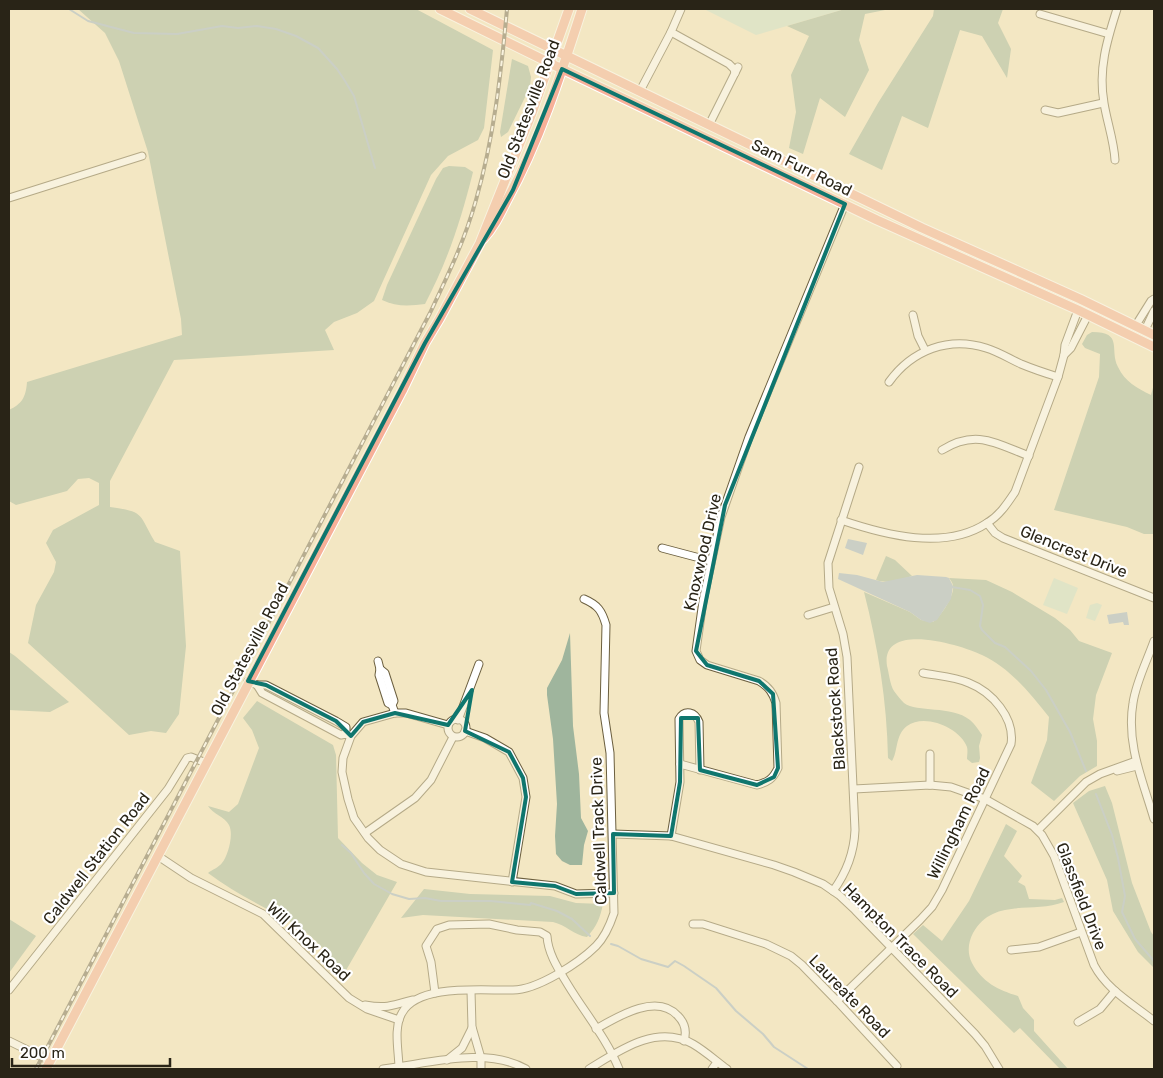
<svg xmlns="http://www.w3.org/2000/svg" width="1163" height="1078" viewBox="0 0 1163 1078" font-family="Rubik,sans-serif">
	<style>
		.green { fill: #cbdfca }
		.forest { fill: #9fb59d }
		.water { fill: #9bb2c8 }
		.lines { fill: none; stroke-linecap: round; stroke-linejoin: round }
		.stream { stroke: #9bb2c8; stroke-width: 2 }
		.minor-casing { stroke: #6b5f3f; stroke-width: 9 }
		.major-casing { stroke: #fff; stroke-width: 11 }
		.minor { stroke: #fff; stroke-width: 7 }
		.major { stroke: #f7b098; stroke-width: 9 }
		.rail-casing { stroke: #6f6752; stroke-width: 4 }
		.rail { stroke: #fff; stroke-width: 2; stroke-dasharray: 5.5; stroke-linecap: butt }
		.marked { fill: none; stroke: #0f766e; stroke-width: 4; stroke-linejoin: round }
		.labels { text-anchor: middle; stroke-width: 4.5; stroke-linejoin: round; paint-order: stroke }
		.street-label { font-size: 16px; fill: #292417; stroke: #fff }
	</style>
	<rect width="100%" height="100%" fill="#f3e7c3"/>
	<g class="green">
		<polygon points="704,9 845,9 756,35"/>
		<polygon points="1054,578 1078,588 1067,614 1043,605"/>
		<polygon points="1097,603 1102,605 1095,621 1086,618 1090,605"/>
	</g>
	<g class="forest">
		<path d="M78 9H416L493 50 484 128 478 140 448 156 431 175 374 301 357 313 334 322 325 330 334 350 174 360 110 481V507C145 512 138 513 155 542L180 551 186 646 179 714 166 733 151 731 129 735 28 643 36 605 54 572 56 562 46 543 53 530 99 505V483L89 478 78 479 67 491 16 505 9 501V410C22 404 26 397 27 382L182 335 181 319 148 152 119 61 105 33Z"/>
		<polygon points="845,9 890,9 865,14 859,40 869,70 845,117 820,98 803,154 789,148 796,112 791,75 809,36 787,26"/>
		<polygon points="934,9 1003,9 998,23 1011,49 1007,78 982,36 960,30 928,128 902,116 882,170 849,154 878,103 933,16"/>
		<polygon points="512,59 528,66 531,77 530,87 508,132 501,137 500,132"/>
		<path d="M449 166 465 167 473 172C461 220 448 260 425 304 410 306 396 307 382 300L387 285 436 179 443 168Z"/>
		<path d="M1092 332C1124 332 1109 350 1118 367 1125 382 1137 388 1151 395L1154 384V534H1144L1127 527 1054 510 1099 377 1100 354 1085 348 1082 344 1087 335Z"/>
		<path d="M886 556 895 560 912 576C901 580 887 584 876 580Z"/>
		<path d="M949 578 986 580 1012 592 1055 618 1070 630 1079 641 1112 653 1096 695 1093 719 1097 741V766L1080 776 1054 801 1031 783 1047 740 1049 717C1030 693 1010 668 982 655 962 645 880 620 887 666 889 673 890 685 894 691 897 695 901 700 904 703 917 713 951 705 970 720 975 724 979 731 982 735L979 746 980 758 979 762 972 763 967 759C967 756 968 751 967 747 960 728 925 713 907 726 895 735 898 752 892 761L888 758C887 701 878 647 864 592L910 612 921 620 933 622C940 618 955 595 953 586 953 583 951 581 949 578Z"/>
		<polygon points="570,633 573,726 579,774 581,818 588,831 584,845 582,865 570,865 562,861 556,854 555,836 557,804 553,739 547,695 547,688 562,660"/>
		<polygon points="9,652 15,656 69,702 50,712 9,710"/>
		<path d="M257 701 333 745 336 755 338 838 362 863 377 875 397 882 345 972C329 955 312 934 291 922 263 906 234 893 208 873 212 870 219 867 222 863 228 856 234 834 229 825 225 817 213 814 208 806L229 812 238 804 259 748 252 730 243 718Z"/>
		<polygon points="1105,786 1112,803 1132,883 1151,932 1154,936 1154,968 1138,952 1113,911 1107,880 1073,803 1089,791"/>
		<path d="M1006 824 1017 831 1004 856 1022 876 1018 882 1025 886 1029 899 1055 900 1062 898 1064 902C1032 914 993 897 973 933 968 943 967 953 972 963 982 982 998 990 1018 996L1023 1008 1034 1020V1031L1068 1069H1060L1020 1028 1014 1033 913 934 923 925 942 941 969 901Z"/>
		<path d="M424 889 470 894 550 896 576 903 603 904C600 918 597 926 587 937 574 935 566 925 553 922L423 915 401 918Z"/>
		<polygon points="9,919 36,936 9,973"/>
	</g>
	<g class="water">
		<polygon points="848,539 867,543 863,555 845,548"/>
		<polygon points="839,573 857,575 883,582 917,575 946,577 949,578 953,586 951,599 937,620 930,623 921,620 910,612 838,579"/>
		<polygon points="1127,612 1129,625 1124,625 1123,622 1109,624 1107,615"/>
	</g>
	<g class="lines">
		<g class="stream">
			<polyline points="69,9 88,21 134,33 177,34 222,26 238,28 257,26 276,29 296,36 318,48 337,69 345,81 354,96 375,168"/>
			<polyline points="952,587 970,590 980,596 983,605 980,626 982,630 995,643 1005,647 1031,671 1046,690 1070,732 1086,771"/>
			<polyline points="1096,794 1112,835 1118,858 1125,896 1122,912 1135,939 1154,961"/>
			<polyline points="342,845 351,853 364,873 374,884 392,894 409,899 425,898 441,901 491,901 530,905 531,903 557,911 572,919 590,936"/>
			<polyline points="611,944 618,946 641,959 668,967 675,961 684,966 716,988 736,1011 763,1034 774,1047 808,1069"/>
		</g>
		<g class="minor-casing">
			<g id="minor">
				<polyline points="681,9 671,32 729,64 734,69 735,73"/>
				<polyline points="1040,14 1109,34"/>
				<polyline points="640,91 671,32"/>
				<polyline points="1045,110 1058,113 1103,103"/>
				<polyline points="709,125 738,67"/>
				<path d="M1115 160C1114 141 1107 122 1104 103 1098 70 1107 40 1117 9"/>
				<polyline points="9,198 142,156"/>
				<polyline points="913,315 918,336 925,350"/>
				<polyline points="1136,325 1151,301 1154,299"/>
				<polyline points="1145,330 1154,311"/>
				<polyline points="1064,355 1071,348 1088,315"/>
				<path d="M889 382C912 350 949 336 986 348 999 352 1010 359 1021 364 1033 369 1045 373 1058 377"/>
				<path d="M942 450C976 429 995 443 1029 456"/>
				<path d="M841 520C885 535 945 551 987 523 999 516 1007 504 1015 492L1058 377 1064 355 1065 345 1078 310"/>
				<polyline points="987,523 995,533 1003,538 1154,598"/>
				<polyline points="662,548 711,561"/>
				<polyline points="808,615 834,607"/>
				<path d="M1154 641C1147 661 1136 682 1133 703 1126 744 1143 781 1154 819"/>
				<polyline points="378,661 380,669 379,675 388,703 392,705"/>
				<polyline points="380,669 385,673 394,701 392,705 395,713"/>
				<polyline points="248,681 257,685 266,685 336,721 346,727 346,734"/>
				<polyline points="257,685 262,693 341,735 346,734 348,735"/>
				<circle cx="457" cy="728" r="9"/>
				<polyline points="458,720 479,664"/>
				<polyline points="448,725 406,713 395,713 363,722 351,736 343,758 342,772 348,799 354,818 368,838 380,850 401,864 426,872 555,886 576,894 614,893"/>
				<polyline points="465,731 485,738 509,752 523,778 526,797 512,882"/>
				<polyline points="930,754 930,785"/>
				<path d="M680 764 757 785C768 782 773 779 778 768L776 703C773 693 769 687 759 681L707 665 700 660 696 651 703 601 721 517 749 437 845 204"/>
				<polyline points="1117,771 1137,766"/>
				<path d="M854 789 930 785 951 787 985 799 1033 826 1042 835 1054 856 1094 965C1107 990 1133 1004 1154 1021"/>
				<polyline points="1038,830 1086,782 1100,774 1136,761"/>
				<polyline points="365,833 415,798 431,780 453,737"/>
				<polyline points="613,834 671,836 774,865 794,872 823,884 839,895 855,910 975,1034 985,1046 999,1069"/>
				<path d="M671 836 680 782 679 719C685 709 695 712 699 722L700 770"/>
				<polyline points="158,856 191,878 263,914 349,998 367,1009 399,1020"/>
				<path d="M833 891C847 872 854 853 855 830L847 657 843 634 829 588 828 563 859 467"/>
				<polyline points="693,924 703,924 766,944 791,956 802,965 837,1001 897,1066"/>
				<polyline points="1011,950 1039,947 1081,932"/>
				<polyline points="9,990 168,789 187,758 191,757 206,763"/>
				<polyline points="471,991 472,1027 481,1058 481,1069"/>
				<path d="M435 993 431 962 426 946 437 929 449 925 489 924 517 930 540 932 547 936C548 954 559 970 568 985 585 1013 607 1039 619 1069"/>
				<path d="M837 1001 920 920 932 907 942 890 1011 744C1015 718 992 692 969 683 955 677 939 676 923 673"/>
				<path d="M365 1005C388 1009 391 1005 413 1000"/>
				<polyline points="1078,1022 1100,1009 1115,991"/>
				<path d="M596 1029C617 1017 657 992 678 1016 685 1023 687 1031 684 1041"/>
				<polyline points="9,1041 50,1061"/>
				<polyline points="447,1060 462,1048 472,1028"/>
				<path d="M383 1069C427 1064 486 1046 526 1069"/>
				<path d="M399 1069C399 1052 393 1028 402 1013 418 983 484 991 513 990 537 990 579 963 596 946 605 937 610 925 614 913L610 753 604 713 606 625C602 611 598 605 584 599"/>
				<path d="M589 1069C620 1050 656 1024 693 1044 705 1051 716 1061 727 1069"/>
				<polyline points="712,1069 717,1062"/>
			</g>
		</g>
		<g class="major-casing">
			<g id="major">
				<polyline points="440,9 562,69 877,220 1078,310 1154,347"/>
				<polyline points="470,9 922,228 1080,299 1154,335"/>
				<path d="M483 239C494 227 500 214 507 200 540 140 561 74 582 9"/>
				<polyline points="46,1069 402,391 425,343 440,318 480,243 532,113 569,9"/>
			</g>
		</g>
		<use href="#minor" class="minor"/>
		<use href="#major" class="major"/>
		<g class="rail-casing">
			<path id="rail" d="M36 1069 430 313C447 277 465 240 476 200 494 137 501 74 507 9"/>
		</g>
		<use href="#rail" class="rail"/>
	</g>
	<path d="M0 0H1163V1078H0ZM562 69 845 204 725 505 696 651 707 665 759 681 773 694 778 768 774 777 757 785 700 770 698 718H681L680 782 671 836 613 834 614 893 576 894 555 886 512 882 526 797 523 778 509 752 465 731 472 690 448 725 395 713 363 722 351 736 336 721 266 685 248 681 425 343 513 190Z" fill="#f3e7c3" fill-opacity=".55" fill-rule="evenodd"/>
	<path class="marked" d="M562 69 845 204 725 505 696 651 707 665 759 681 773 694 778 768 774 777 757 785 700 770 698 718H681L680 782 671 836 613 834 614 893 576 894 555 886 512 882 526 797 523 778 509 752 465 731 472 690 448 725 395 713 363 722 351 736 336 721 266 685 248 681 425 343 513 190Z"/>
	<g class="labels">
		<g class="street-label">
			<text transform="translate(528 109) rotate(-69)" y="6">Old Statesville Road</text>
			<text transform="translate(802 167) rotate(26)" y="6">Sam Furr Road</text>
			<text transform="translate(1074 551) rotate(22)" y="6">Glencrest Drive</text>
			<text transform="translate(702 552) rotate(-77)" y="6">Knoxwood Drive</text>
			<text transform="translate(249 649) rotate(-62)" y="6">Old Statesville Road</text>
			<text transform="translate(835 709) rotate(-94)" y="6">Blackstock Road</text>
			<text transform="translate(958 823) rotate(-64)" y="6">Willingham Road</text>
			<text transform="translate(598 831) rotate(-92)" y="6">Caldwell Track Drive</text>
			<text transform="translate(96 858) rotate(-52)" y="6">Caldwell Station Road</text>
			<text transform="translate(1082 896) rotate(69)" y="6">Glassfield Drive</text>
			<text transform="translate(901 940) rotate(45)" y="6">Hampton Trace Road</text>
			<text transform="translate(309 941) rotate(43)" y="6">Will Knox Road</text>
			<text transform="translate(850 996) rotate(46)" y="6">Laureate Road</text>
		</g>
	</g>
	<rect width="1163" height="1078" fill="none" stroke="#292417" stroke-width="20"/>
	<path d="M12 1058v8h158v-8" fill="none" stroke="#292417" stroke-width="2.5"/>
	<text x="20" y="1058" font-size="15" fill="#292417" stroke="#ffffff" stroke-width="4" paint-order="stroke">200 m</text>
</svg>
